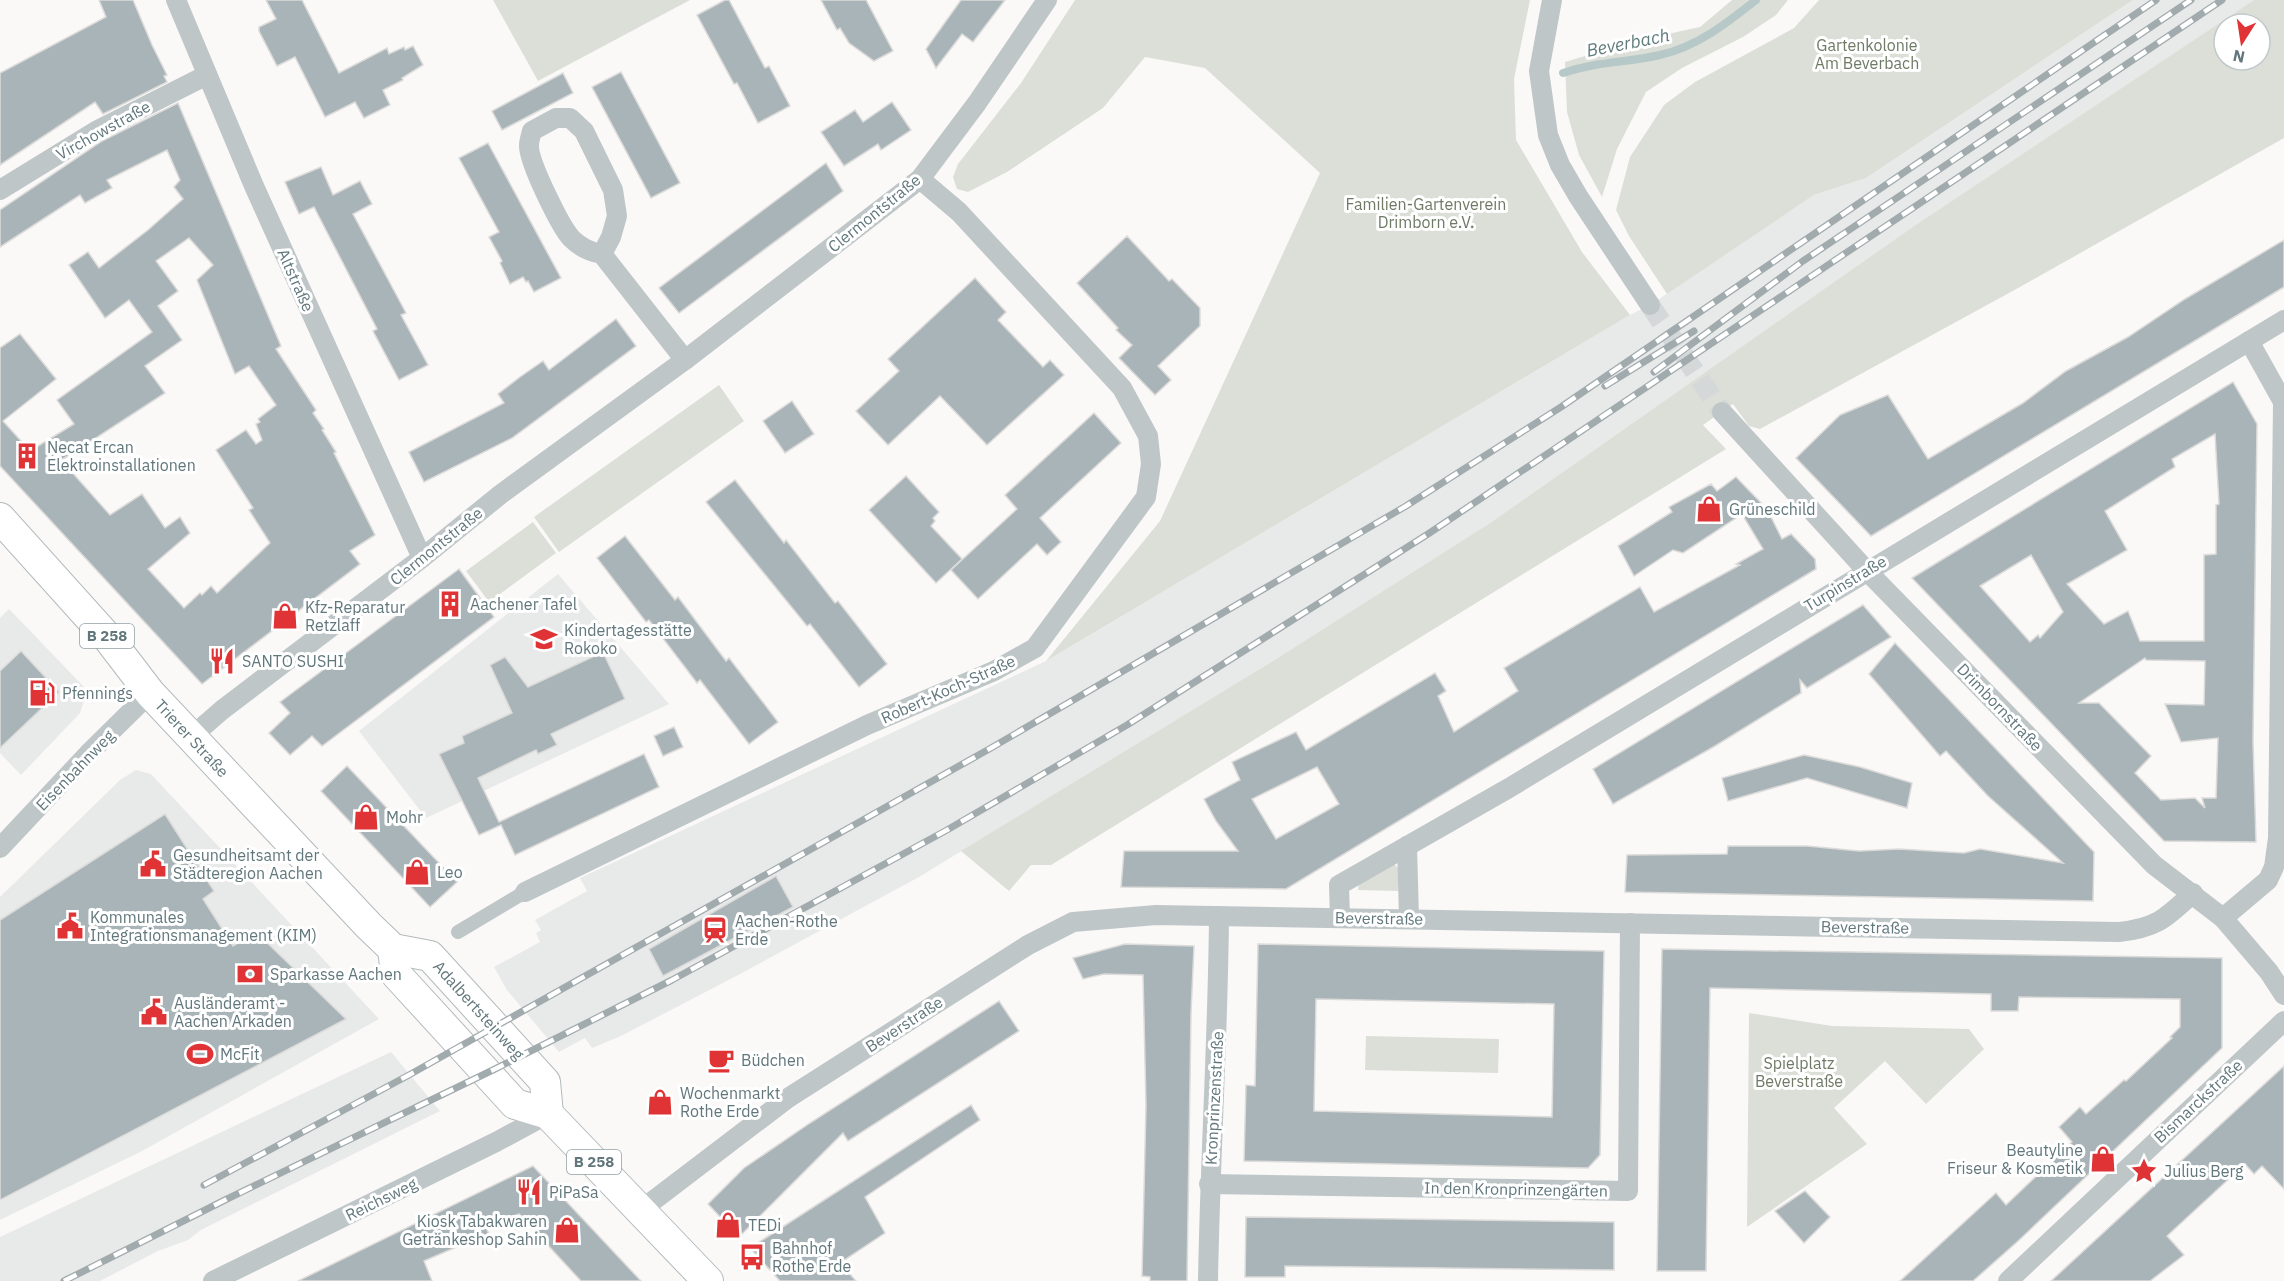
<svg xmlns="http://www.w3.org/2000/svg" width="2284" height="1281" viewBox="0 0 2284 1281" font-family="'IBM Plex Sans',sans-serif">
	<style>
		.built { fill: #e8e9e9 }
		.green { fill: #dcdfd7; fill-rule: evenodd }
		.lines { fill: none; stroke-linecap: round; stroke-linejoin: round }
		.stream { stroke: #b6c8c8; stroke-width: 8 }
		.building { fill: #a8b4b7; stroke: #dcdbda; stroke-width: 1.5; fill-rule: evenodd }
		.minor-tunnel { stroke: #d4d8d9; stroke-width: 20; stroke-dasharray: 20 10; stroke-linecap: butt }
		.primary-casing { stroke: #b3babc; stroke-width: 32 }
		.pedestrian { stroke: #bfc6c8; stroke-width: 14 }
		.minor { stroke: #bfc6c8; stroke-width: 20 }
		.primary { stroke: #fff; stroke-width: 30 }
		.rail-casing { stroke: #a1abae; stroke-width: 7 }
		.rail { stroke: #fff; stroke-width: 4.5; stroke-dasharray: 14; stroke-linecap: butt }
		.labels { text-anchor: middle; stroke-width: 6; stroke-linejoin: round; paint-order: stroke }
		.shield { fill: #fff; stroke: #90a0a3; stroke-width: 1.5 }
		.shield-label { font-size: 15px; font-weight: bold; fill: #61777c }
		.park-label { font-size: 16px; fill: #6e7a65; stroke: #fff }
		.street-label { font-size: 16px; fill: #61777c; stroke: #fff }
		.poi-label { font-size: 16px; fill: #61777c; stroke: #fff; text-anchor: start }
		.water-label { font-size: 18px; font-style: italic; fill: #607b7c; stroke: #fff }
	</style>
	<rect width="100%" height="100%" fill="#faf9f8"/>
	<g class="built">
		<polygon points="2133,0 2254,0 1914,226 1490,523 1276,659 919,877 740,974 621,1036 592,1048 585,1038 559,1052 507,990 494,967 540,942 536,933 541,930 535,920 587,891 580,878 1046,661 1630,315 1650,305 1814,195 1866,178"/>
		<polygon points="558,574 669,704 426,818 359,731"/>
		<polygon points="9,609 84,687 85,698 80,713 21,775 0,753 0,618"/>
		<polygon points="136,770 151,774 379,1019 142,1151 0,1220 0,897 120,780"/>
		<polygon points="391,1052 440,1111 201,1230 188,1240 158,1251 100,1281 0,1281 0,1237"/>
	</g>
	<g class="green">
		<polygon points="493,0 690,0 538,81"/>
		<polygon points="1075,0 1530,0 1514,79 1516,140 1582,252 1630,315 1046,661 1160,521 1320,173 1205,68 1145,57 1103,108 1007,172 968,192 957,189 953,177 958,164 1021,83"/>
		<polygon points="1732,0 1788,0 1776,15 1743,37 1682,68 1646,92 1617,149 1602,197 1579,155 1567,112 1565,62 1635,41 1700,27"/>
		<polygon points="1819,0 2133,0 1866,178 1814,195 1667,294 1629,236 1616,210 1630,157 1664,105 1695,82 1794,28"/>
		<path d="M2254 0H2284V138L2020 287 1760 429 1749 426 1733 404 1703 425 1726 449 1051 865H1031L1009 891 961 851 1276 659 1490 523 1914 226ZM2224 24H2260V60H2224Z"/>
		<polygon points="719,385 744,421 559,552 534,517"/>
		<polygon points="533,522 556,553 489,602 466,571"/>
		<polygon points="1394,864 1399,869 1398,891 1358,890 1359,883"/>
		<polygon points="1749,1013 1832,1026 1969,1029 1984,1049 1926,1104 1885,1061 1834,1108 1867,1144 1747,1227"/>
		<polygon points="1366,1036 1499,1039 1498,1073 1365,1070"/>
	</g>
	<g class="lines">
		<path class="stream" d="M1563 73C1598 61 1626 63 1660 55 1697 47 1727 23 1756 0"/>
	</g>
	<g class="building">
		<polygon points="99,0 133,0 152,45 167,75 164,76 167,82 103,114 95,102 0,165 0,73 106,17"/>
		<polygon points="266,0 302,0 339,73 387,48 389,54 404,47 405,50 413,46 423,65 402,78 403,80 383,90 390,105 364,118 355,102 325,117 295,57 277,66 259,31 259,27 276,19"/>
		<polygon points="725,0 729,0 765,68 769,66 790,106 758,123 737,83 734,84 697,15"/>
		<polygon points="821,0 866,0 893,51 874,61 849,43 840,28 837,30"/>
		<polygon points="961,0 1005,0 973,42 962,34 936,68 926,49"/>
		<polygon points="621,72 680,183 651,198 592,87"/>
		<polygon points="563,73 573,93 502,130 492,111"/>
		<polygon points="892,102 911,130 881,150 878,144 844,166 821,132 855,110 863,122"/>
		<path d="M178 103 281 346 276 349 316 410 313 413 324 429 322 430 336 452 334 453 375 535 350 551 360 564 202 684 0 466V348L20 334 56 379 3 421 30 451 74 424 57 400 152 332 129 300 105 318 69 265 88 252 99 268 148 230 183 199 174 187 180 180 167 150 107 180 112 188 85 203 80 195 0 247V210L102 141ZM189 238 213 265 197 280 235 374 249 366 276 405 258 419 260 422 256 424 262 440 256 444 246 430 216 450 253 508 249 510 270 543 217 593 211 586 202 595 200 593 184 608 148 569 190 533 180 517 165 528 142 494 110 515 61 460 92 442 91 441 165 393 145 366 182 340 158 306 178 291 156 261Z"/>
		<polygon points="488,143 561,278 534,292 528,281 526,282 523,277 510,284 500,263 502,261 489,237 499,232 459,158"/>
		<polygon points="826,163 843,191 679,313 659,288"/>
		<polygon points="321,167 333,195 360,181 372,204 353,214 406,313 401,315 428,365 399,380 373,331 377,329 314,207 299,214 285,182"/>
		<polygon points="1127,236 1169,281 1172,279 1200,308 1200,326 1158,366 1171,380 1155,395 1119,358 1132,345 1116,330 1118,328 1077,283"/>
		<polygon points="2284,240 2284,287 1871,536 1796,458 1840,415 1888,395 1928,459 2023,403 2066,371 2128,337 2185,299"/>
		<polygon points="975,278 1006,312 998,320 1043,367 1050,360 1064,375 987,445 940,396 888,445 856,411 899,371 888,359"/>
		<polygon points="616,319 636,346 512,438 424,482 409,452 504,403 498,394 520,377 543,361 549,370"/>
		<path d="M2233 382 2257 424 2253 740 2256 842 2164 841 1912 578ZM2215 434 2219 504 2216 505V554L2204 555V641H2140L2128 611 2104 624 2067 584 2127 550 2105 511 2175 467 2172 459ZM2031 555 2063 612 2040 638 2038 635 2030 642 1980 586ZM2145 658 2146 660 2205 661 2204 705 2165 704 2181 742 2218 738 2216 798H2202L2205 808 2195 798 2161 800 2135 773 2151 756 2099 703H2079Z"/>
		<polygon points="792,401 814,434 785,453 763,421"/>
		<polygon points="1094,413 1121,443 1040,518 1061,542 1047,555 1037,544 978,599 951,570 1017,509 1005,495"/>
		<polygon points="906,476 939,512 933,518 935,521 931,526 962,559 936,583 869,510"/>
		<path d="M1736 477 1767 509 1782 539 1791 534 1815 559 1816 569 1286 889 1121 887 1124 851H1238L1216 821 1204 799 1240 780 1232 762 1296 732 1306 750 1435 673 1446 691 1438 696 1454 732 1518 691 1504 668 1640 587 1654 612 1740 565 1736 564 1763 549 1742 514 1683 553 1673 550 1634 576 1618 546 1672 512 1669 507 1711 484 1717 491ZM1317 767 1339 804 1276 839 1252 799Z"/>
		<polygon points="735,480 784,543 786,540 835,603 838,601 887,664 859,687 810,624 807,626 706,502"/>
		<polygon points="625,536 675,600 678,597 726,661 729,658 778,722 749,744 700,680 697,683 649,620 646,622 597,558"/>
		<polygon points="459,569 494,617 322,746 312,736 290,755 269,733 290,713 280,702"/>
		<polygon points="1863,605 1891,637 1807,688 1800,680 1801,693 1715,746 1613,804 1593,769"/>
		<polygon points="1895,643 2094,852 2093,901 1625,892 1627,855 1727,854 1728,846 1807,846 1859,851 1899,849 1964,853 1980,849 2063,863 1988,796 1946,751 1940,756 1869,674"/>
		<polygon points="21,651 59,692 0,748 0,671"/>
		<polygon points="603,652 625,699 551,734 557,745 538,754 536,750 478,778 499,822 644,754 659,787 515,855 501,825 479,835 439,754 464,743 462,736 512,713 490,665 505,657 528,687"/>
		<polygon points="674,727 683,747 663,756 654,736"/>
		<polygon points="1804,755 1860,767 1912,783 1907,808 1807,778 1728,801 1722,778"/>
		<polygon points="347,766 457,882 430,907 321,791"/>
		<polygon points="165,814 214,891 203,899 233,946 256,932 346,1019 0,1200 0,920"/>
		<polygon points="776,876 793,907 663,976 649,949"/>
		<polygon points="1125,944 1194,946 1191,1013 1187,1281 1150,1281 1150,1277 1142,1276 1146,1105 1143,975 1104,974 1083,979 1073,958"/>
		<path d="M1258 944 1604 951 1600 1155 1588 1168 1244 1161 1246 1085 1255 1086ZM1316 999 1554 1004 1552 1117 1314 1111Z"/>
		<polygon points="1662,949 2222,958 2222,1048 2017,1242 1973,1281 1900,1281 1996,1193 2006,1205 2072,1142 2059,1127 2080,1107 2086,1114 2124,1080 2126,1081 2172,1038 2170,1037 2180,1027 2180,999 2019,997 2018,1011 1991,1011 1991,994 1710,988 1706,1271 1657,1271"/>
		<polygon points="999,1001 1019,1031 848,1141 843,1133 739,1237 708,1204 744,1168 810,1123"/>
		<polygon points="2284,1066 2284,1189 2262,1166 2254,1174 2245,1164 2167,1236 2184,1255 2150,1281 2051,1281"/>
		<polygon points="971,1105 980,1120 865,1197 885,1233 840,1263 856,1281 780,1281 750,1248"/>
		<polygon points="533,1166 641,1281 581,1281 519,1214 486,1227 490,1237 470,1247 468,1242 424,1261 432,1281 298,1281"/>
		<polygon points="1805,1191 1830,1217 1804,1243 1775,1211"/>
		<polygon points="1246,1217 1614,1222 1614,1270 1285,1266 1285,1277 1245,1277"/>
	</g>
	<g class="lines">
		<polyline class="minor-tunnel" points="1650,305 1722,412"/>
		<g class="primary-casing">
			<g id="primary">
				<polyline points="0,518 108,638 150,693 369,926 393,949"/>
				<polyline points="393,949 396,974 515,1104 548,1114 708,1281"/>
				<polyline points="393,949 430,956 545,1082 548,1114"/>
			</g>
		</g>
		<polyline class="pedestrian" points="458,932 525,892"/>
		<g class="minor">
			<polyline points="176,0 254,186 422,558"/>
			<polyline points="1552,0 1539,71 1548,135 1560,165 1578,196 1650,305"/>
			<polyline points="0,190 96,131 207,75"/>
			<path d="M602 254 611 237 617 216 613 190 584 131 570 118H556L532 131C531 135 529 141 529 145 528 161 561 228 572 239 581 248 590 252 602 254L685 360"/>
			<polyline points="1722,412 1866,570 2154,865 2223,918 2269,972 2284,995"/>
			<polyline points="191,737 222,710 422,558 501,494 685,360 920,179 977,103 1047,0"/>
			<polyline points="1407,846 1409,918"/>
			<polyline points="0,848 88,754 150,693"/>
			<polyline points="525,892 867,725 994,671 1035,648 1146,497 1151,464 1148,436 1122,388 959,212 920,179"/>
			<polyline points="1340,918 1339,885 1509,788 2284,320"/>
			<polyline points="2223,918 2268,880 2274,867 2278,838 2283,402 2249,341"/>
			<polyline points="1209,1184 1628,1191 1630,923"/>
			<path d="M641 1210 788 1098 1028 945 1073 922 1156 915 2119 932C2157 928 2166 918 2193 893"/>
			<polyline points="213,1281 496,1142 548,1114"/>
			<path d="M1208 1281C1210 1159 1218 1038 1219 916"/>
			<polyline points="2008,1281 2284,1021"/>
		</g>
		<use href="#primary" class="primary"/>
		<g class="rail-casing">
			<g id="rail">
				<polyline points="1654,372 1803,261 2191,0"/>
				<polyline points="1605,386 1694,331"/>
				<polyline points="204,1185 409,1075 991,748 1406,506 1561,407 2156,0"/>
				<polyline points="64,1281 225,1200 495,1069 672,980 947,830 1127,725 1428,534 2222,0"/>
			</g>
		</g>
		<use href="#rail" class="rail"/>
	</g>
	<defs>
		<g id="building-bare" transform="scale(2.07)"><path d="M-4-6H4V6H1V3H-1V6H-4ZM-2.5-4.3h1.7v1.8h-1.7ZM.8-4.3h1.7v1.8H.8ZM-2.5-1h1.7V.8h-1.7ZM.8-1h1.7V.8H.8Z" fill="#df3335" stroke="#fff" stroke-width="2.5" paint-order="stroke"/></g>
		<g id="shop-bare" transform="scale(2.07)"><path d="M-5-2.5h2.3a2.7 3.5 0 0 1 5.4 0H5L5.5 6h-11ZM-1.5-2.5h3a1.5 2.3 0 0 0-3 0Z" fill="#df3335" stroke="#fff" stroke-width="2.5" paint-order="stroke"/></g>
		<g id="school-bare" transform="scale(2.07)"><path d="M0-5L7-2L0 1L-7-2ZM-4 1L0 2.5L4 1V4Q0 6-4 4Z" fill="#df3335" stroke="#fff" stroke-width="2.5" paint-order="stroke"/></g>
		<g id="restaurant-bare" transform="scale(2.07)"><path d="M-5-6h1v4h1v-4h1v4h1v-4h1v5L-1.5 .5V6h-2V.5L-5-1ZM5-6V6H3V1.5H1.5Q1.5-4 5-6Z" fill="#df3335" stroke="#fff" stroke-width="2.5" paint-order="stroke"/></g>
		<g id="fuel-bare" transform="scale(2.07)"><path d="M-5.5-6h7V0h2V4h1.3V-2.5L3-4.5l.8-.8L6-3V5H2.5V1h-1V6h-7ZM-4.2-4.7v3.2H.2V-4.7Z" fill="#df3335" stroke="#fff" stroke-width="2.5" paint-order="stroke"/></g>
		<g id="civic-bare" transform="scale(2.07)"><path d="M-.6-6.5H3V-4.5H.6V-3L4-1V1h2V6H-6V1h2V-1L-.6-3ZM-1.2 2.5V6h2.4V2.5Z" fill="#df3335" stroke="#fff" stroke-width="2.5" paint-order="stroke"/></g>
		<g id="station-bare" transform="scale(2.07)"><path d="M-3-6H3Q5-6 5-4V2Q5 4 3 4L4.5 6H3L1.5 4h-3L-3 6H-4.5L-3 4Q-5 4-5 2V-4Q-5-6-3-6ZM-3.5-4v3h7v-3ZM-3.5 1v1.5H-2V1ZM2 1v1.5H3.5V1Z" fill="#df3335" stroke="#fff" stroke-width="2.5" paint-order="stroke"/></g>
		<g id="bank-bare" transform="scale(2.07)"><path d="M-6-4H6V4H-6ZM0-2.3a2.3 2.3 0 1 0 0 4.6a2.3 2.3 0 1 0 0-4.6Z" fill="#df3335" stroke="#fff" stroke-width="2.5" paint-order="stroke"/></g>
		<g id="stadium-bare" transform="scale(2.07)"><path d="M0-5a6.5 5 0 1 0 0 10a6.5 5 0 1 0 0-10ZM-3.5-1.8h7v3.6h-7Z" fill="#df3335" stroke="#fff" stroke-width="2.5" paint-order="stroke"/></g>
		<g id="cafe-bare" transform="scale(2.07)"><path d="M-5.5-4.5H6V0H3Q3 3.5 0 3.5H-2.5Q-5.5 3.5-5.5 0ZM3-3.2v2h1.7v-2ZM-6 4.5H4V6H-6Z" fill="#df3335" stroke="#fff" stroke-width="2.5" paint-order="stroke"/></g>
		<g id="sight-bare" transform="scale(2.07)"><path d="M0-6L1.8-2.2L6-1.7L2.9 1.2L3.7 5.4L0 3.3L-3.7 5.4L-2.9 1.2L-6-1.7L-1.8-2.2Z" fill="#df3335" stroke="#fff" stroke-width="2.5" paint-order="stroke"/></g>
		<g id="bus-bare" transform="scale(2.07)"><path d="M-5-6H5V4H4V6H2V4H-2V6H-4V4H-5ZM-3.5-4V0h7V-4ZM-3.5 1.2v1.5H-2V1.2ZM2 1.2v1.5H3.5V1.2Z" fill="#df3335" stroke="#fff" stroke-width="2.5" paint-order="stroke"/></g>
	</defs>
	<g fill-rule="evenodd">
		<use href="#building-bare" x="27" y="456"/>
		<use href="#shop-bare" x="1709" y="509"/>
		<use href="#building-bare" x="450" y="604"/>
		<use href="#shop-bare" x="285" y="616"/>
		<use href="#school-bare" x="544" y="639"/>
		<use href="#restaurant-bare" x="222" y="661"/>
		<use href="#fuel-bare" x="42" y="693"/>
		<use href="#shop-bare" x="366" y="817"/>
		<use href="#civic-bare" x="153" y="864"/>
		<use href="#shop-bare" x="417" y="872"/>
		<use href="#civic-bare" x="70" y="926"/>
		<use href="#station-bare" x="715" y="930"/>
		<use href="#bank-bare" x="250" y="974"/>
		<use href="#civic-bare" x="154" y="1012"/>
		<use href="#stadium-bare" x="200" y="1054"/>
		<use href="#cafe-bare" x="721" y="1060"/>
		<use href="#shop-bare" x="660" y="1102"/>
		<use href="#shop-bare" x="2103" y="1159"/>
		<use href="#sight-bare" x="2144" y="1171"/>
		<use href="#restaurant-bare" x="529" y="1192"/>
		<use href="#shop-bare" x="728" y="1225"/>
		<use href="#shop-bare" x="567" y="1230"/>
		<use href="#bus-bare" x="752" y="1257"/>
	</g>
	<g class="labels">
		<g class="shield">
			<rect x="80" y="624" width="54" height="24" rx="4.5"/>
			<rect x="567" y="1150" width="54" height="24" rx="4.5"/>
		</g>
		<g class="shield-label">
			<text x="107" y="641">B 258</text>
			<text x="594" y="1167">B 258</text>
		</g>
		<g class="park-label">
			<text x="1867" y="51">Gartenkolonie<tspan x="1867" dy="18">Am Beverbach</tspan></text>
			<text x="1426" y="210">Familien-Gartenverein<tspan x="1426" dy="18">Drimborn e.V.</tspan></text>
			<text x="1799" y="1069">Spielplatz<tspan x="1799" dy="18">Beverstraße</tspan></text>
		</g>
		<g class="street-label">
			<text transform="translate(103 130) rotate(-29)" y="6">Virchowstraße</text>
			<text transform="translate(874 213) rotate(-39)" y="6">Clermontstraße</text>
			<text transform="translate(296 280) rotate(66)" y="6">Altstraße</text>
			<text transform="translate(436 546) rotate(-39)" y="6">Clermontstraße</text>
			<text transform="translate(1845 583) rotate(-31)" y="6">Turpinstraße</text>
			<text transform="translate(948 689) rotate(-24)" y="6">Robert-Koch-Straße</text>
			<text transform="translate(2000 707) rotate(46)" y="6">Drimbornstraße</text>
			<text transform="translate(192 738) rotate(47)" y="6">Trierer Straße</text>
			<text transform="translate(75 770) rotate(-46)" y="6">Eisenbahnweg</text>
			<text transform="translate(1379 918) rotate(1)" y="6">Beverstraße</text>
			<text transform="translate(1865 927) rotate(1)" y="6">Beverstraße</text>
			<text transform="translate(479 1010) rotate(48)" y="6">Adalbertsteinweg</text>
			<text transform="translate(904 1024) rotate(-33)" y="6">Beverstraße</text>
			<text transform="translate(1214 1098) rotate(-87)" y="6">Kronprinzenstraße</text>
			<text transform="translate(2198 1101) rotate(-43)" y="6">Bismarckstraße</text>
			<text transform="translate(1516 1189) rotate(1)" y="6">In den Kronprinzengärten</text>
			<text transform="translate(381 1199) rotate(-26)" y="6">Reichsweg</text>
		</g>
		<g class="poi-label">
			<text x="47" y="453">Necat Ercan<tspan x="47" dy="18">Elektroinstallationen</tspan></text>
			<text x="1729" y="515">Grüneschild</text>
			<text x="470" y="610">Aachener Tafel</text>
			<text x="305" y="613">Kfz-Reparatur<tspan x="305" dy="18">Retzlaff</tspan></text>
			<text x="564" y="636">Kindertagesstätte<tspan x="564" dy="18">Rokoko</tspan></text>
			<text x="242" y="667">SANTO SUSHI</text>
			<text x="62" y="699">Pfennings</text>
			<text x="386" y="823">Mohr</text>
			<text x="173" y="861">Gesundheitsamt der<tspan x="173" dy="18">Städteregion Aachen</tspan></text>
			<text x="437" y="878">Leo</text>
			<text x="90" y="923">Kommunales<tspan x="90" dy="18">Integrationsmanagement (KIM)</tspan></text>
			<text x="735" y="927">Aachen-Rothe<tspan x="735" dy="18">Erde</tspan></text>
			<text x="270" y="980">Sparkasse Aachen</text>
			<text x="174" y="1009">Ausländeramt -<tspan x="174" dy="18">Aachen Arkaden</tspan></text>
			<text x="220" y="1060">McFit</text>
			<text x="741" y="1066">Büdchen</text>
			<text x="680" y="1099">Wochenmarkt<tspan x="680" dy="18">Rothe Erde</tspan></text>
			<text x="2083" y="1156" text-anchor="end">Beautyline<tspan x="2083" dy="18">Friseur &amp; Kosmetik</tspan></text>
			<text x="2164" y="1177">Julius Berg</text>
			<text x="549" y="1198">PiPaSa</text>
			<text x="547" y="1227" text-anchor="end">Kiosk Tabakwaren<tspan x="547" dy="18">Getränkeshop Sahin</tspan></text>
			<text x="748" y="1231">TEDi</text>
			<text x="772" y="1254">Bahnhof<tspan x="772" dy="18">Rothe Erde</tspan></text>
		</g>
		<g class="water-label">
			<text transform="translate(1628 43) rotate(-11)" y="6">Beverbach</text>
		</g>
	</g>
	<g transform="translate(2242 42) rotate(192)"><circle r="28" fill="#ffffff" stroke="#c0c9cb" stroke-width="1.5"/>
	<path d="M0-4.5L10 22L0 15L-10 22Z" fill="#df3335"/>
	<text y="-9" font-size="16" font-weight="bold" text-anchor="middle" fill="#61777c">N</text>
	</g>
</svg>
